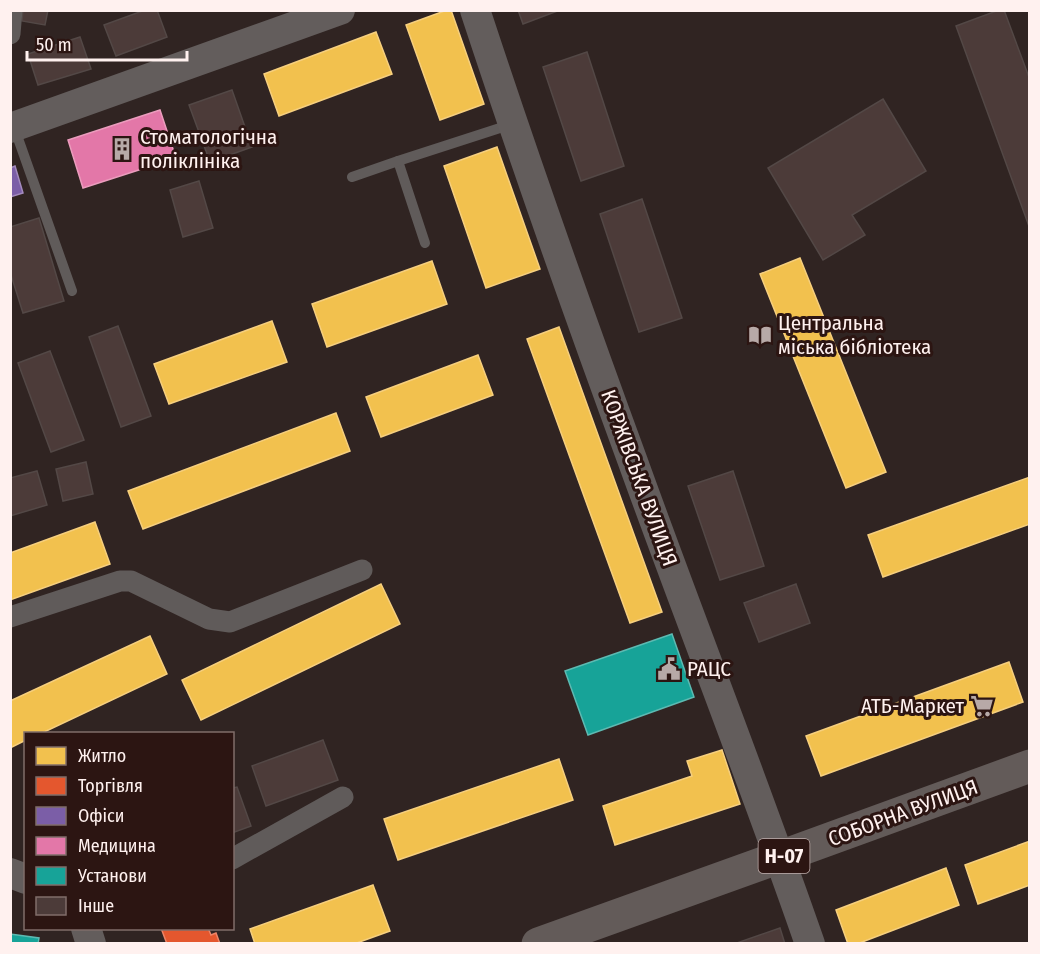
<svg xmlns="http://www.w3.org/2000/svg" width="1040" height="954" viewBox="0 0 1040 954" font-family="'Fira Sans Condensed',sans-serif">
	<style>
		.homes { fill: #f2c14e; stroke: #f6cf7e; stroke-width: 1.5 }
		.shops { fill: #e4572e; stroke: #ec8568; stroke-width: 1.5 }
		.offices { fill: #7b5ea7; stroke: #a38abd; stroke-width: 1.5 }
		.health { fill: #e377a8; stroke: #eb9cbd; stroke-width: 1.5 }
		.public { fill: #17a398; stroke: #5dbab2; stroke-width: 1.5 }
		.building { fill: #4c3b39; stroke: #534846; stroke-width: 1.5 }
		.lines { fill: none; stroke-linecap: round; stroke-linejoin: round }
		.lane { stroke: #605b5a; stroke-width: 10 }
		.street { stroke: #605b5a; stroke-width: 21 }
		.secondary { stroke: #635d5c; stroke-width: 30 }
		.primary { stroke: #635b59; stroke-width: 33 }
		.labels { text-anchor: middle; stroke-width: 6; stroke-linejoin: round; paint-order: stroke }
		.shield { fill: #2c1512; stroke: #c0afad; stroke-width: 1.5 }
		.shield-label { font-size: 20px; font-weight: bold; fill: #fff1ef }
		.poi-label { font-size: 21px; fill: #fff1ef; stroke: #2c1512; text-anchor: start }
		.street-label { font-size: 21px; fill: #fff1ef; stroke: #2c1512 }
	</style>
	<rect width="100%" height="100%" fill="#302422"/>
	<g class="homes">
		<polygon points="447,10 451,10 484,104 440,120 406,25"/>
		<polygon points="376,32 392,74 279,116 264,74"/>
		<polygon points="497,147 540,269 486,288 444,166"/>
		<polygon points="800,258 886,472 846,488 760,274"/>
		<polygon points="432,261 447,304 327,347 312,304"/>
		<polygon points="272,321 287,362 169,404 154,364"/>
		<polygon points="559,327 662,612 630,623 527,339"/>
		<polygon points="478,355 493,395 381,437 366,397"/>
		<polygon points="336,413 350,451 143,529 128,491"/>
		<polygon points="1030,477 1030,524 883,577 868,535"/>
		<polygon points="95,522 110,564 10,600 10,553"/>
		<polygon points="381,584 400,624 201,720 182,680"/>
		<polygon points="150,636 167,674 40,734 26,734 26,740 10,748 10,701"/>
		<polygon points="1009,662 1023,702 821,776 806,736"/>
		<polygon points="722,750 740,804 615,845 603,806 692,776 687,761"/>
		<polygon points="559,759 573,800 398,860 384,819"/>
		<polygon points="1030,841 1030,885 978,904 965,865"/>
		<polygon points="946,868 959,905 857,944 848,944 836,910"/>
		<polygon points="373,885 390,931 354,944 255,944 250,929"/>
	</g>
	<polygon class="shops" points="161,928 208,928 211,935 216,933 220,944 167,944"/>
	<polygon class="offices" points="15,166 23,193 10,197 10,168"/>
	<polygon class="health" points="160,110 176,158 83,188 68,140"/>
	<g class="public">
		<polygon points="672,634 694,697 588,735 565,671"/>
		<polygon points="10,934 39,938 38,944 10,944"/>
	</g>
	<g class="building">
		<polygon points="23,10 48,10 45,25 22,21"/>
		<polygon points="145,10 157,10 167,37 116,56 104,25"/>
		<polygon points="518,10 560,10 523,24"/>
		<polygon points="999,10 1004,10 1030,80 1030,229 956,26"/>
		<polygon points="80,37 91,69 38,85 28,54"/>
		<polygon points="587,52 624,166 581,181 543,67"/>
		<polygon points="232,90 252,147 210,162 189,105"/>
		<polygon points="883,99 926,171 852,215 865,235 823,260 768,168"/>
		<polygon points="199,181 213,228 183,237 170,190"/>
		<polygon points="642,199 682,318 639,332 600,214"/>
		<polygon points="39,218 64,301 23,313 10,272 10,227"/>
		<polygon points="118,326 151,416 121,427 89,337"/>
		<polygon points="50,351 84,440 51,452 18,363"/>
		<polygon points="86,462 93,494 63,501 56,469"/>
		<polygon points="37,471 47,505 10,516 10,478"/>
		<polygon points="733,471 764,566 720,580 688,486"/>
		<polygon points="796,584 810,623 759,642 744,603"/>
		<polygon points="323,740 338,780 266,806 252,766"/>
		<polygon points="237,787 251,826 232,833 232,788"/>
		<polygon points="780,928 785,944 734,944"/>
	</g>
	<g class="lines">
		<g class="lane">
			<polyline points="14,127 72,291"/>
			<polyline points="398,161 425,243"/>
			<polyline points="352,177 398,161 512,124"/>
		</g>
		<g class="street">
			<polyline points="10,34 12,10"/>
			<polyline points="10,617 120,581 131,581 209,619 230,622 362,570"/>
			<polyline points="232,859 343,797"/>
		</g>
		<g class="secondary">
			<path d="M475 10C525 162 578 312 633 462 691 623 754 782 810 944"/>
			<polyline points="10,128 340,10"/>
			<polyline points="10,873 26,879"/>
			<polyline points="86,928 91,944"/>
		</g>
		<polyline class="primary" points="538,944 780,857 1030,766"/>
	</g>
	<defs>
		<g id="building-bare" transform="scale(1.8)"><path d="M-4-6H4V6H1V3H-1V6H-4ZM-2.5-4.3h1.7v1.8h-1.7ZM.8-4.3h1.7v1.8H.8ZM-2.5-1h1.7V.8h-1.7ZM.8-1h1.7V.8H.8Z" fill="#b7a9a7" stroke="#2c1512" stroke-width="2.5" paint-order="stroke"/></g>
		<g id="library-bare" transform="scale(1.8)"><path d="M-6-4Q-3-5.5-.7-3.5V5Q-3 3-6 4ZM6-4Q3-5.5 .7-3.5V5Q3 3 6 4Z" fill="#b7a9a7" stroke="#2c1512" stroke-width="2.5" paint-order="stroke"/></g>
		<g id="civic-bare" transform="scale(1.8)"><path d="M-.6-6.5H3V-4.5H.6V-3L4-1V1h2V6H-6V1h2V-1L-.6-3ZM-1.2 2.5V6h2.4V2.5Z" fill="#b7a9a7" stroke="#2c1512" stroke-width="2.5" paint-order="stroke"/></g>
		<g id="supermarket-bare" transform="scale(1.8)"><path d="M-6-5.5h2.5l.6 2H6L4.5 2H-2.5L-4.4-4H-6ZM-1.5 3.2a1.3 1.3 0 1 0 .1 0ZM3 3.2a1.3 1.3 0 1 0 .1 0Z" fill="#b7a9a7" stroke="#2c1512" stroke-width="2.5" paint-order="stroke"/></g>
	</defs>
	<g fill-rule="evenodd">
		<use href="#building-bare" x="122" y="149"/>
		<use href="#library-bare" x="760" y="335"/>
		<use href="#civic-bare" x="669" y="669"/>
		<use href="#supermarket-bare" x="982" y="706"/>
	</g>
	<g class="labels">
		<rect class="shield" x="758.5" y="839" width="51" height="34" rx="4.5"/>
		<g class="shield-label">
			<text x="784" y="863">Н-07</text>
		</g>
		<g class="poi-label">
			<text x="140" y="144">Стоматологічна<tspan x="140" dy="24">поліклініка</tspan></text>
			<text x="778" y="330">Центральна<tspan x="778" dy="24">міська бібліотека</tspan></text>
			<text x="687" y="676">РАЦС</text>
			<text x="964" y="713" text-anchor="end">АТБ-Маркет</text>
		</g>
		<g class="street-label">
			<text transform="translate(639 478) rotate(70)" y="7">КОРЖІВСЬКА ВУЛИЦЯ</text>
			<text transform="translate(903 813) rotate(-20)" y="7">СОБОРНА ВУЛИЦЯ</text>
		</g>
	</g>
	<rect width="1040" height="954" fill="none" stroke="#fff1ef" stroke-width="24"/>
	<rect x="24" y="732" width="210" height="198" fill="#2c1512" stroke="#806d6a" stroke-width="1.5"/>
	<rect x="36" y="747" width="30" height="18" fill="#f2c14e" stroke="#806d6a" stroke-width="1.5"/>
	<text x="78" y="762" font-size="18" fill="#fff1ef">Житло</text>
	<rect x="36" y="777" width="30" height="18" fill="#e4572e" stroke="#806d6a" stroke-width="1.5"/>
	<text x="78" y="792" font-size="18" fill="#fff1ef">Торгівля</text>
	<rect x="36" y="807" width="30" height="18" fill="#7b5ea7" stroke="#806d6a" stroke-width="1.5"/>
	<text x="78" y="822" font-size="18" fill="#fff1ef">Офіси</text>
	<rect x="36" y="837" width="30" height="18" fill="#e377a8" stroke="#806d6a" stroke-width="1.5"/>
	<text x="78" y="852" font-size="18" fill="#fff1ef">Медицина</text>
	<rect x="36" y="867" width="30" height="18" fill="#17a398" stroke="#806d6a" stroke-width="1.5"/>
	<text x="78" y="882" font-size="18" fill="#fff1ef">Установи</text>
	<rect x="36" y="897" width="30" height="18" fill="#4c3b39" stroke="#806d6a" stroke-width="1.5"/>
	<text x="78" y="912" font-size="18" fill="#fff1ef">Інше</text>
	<path d="M27 51v9h160v-9" fill="none" stroke="#fff1ef" stroke-width="3"/>
	<text x="36" y="51" font-size="18" fill="#fff1ef" stroke="#2c1512" stroke-width="4.5" paint-order="stroke">50 m</text>
</svg>
